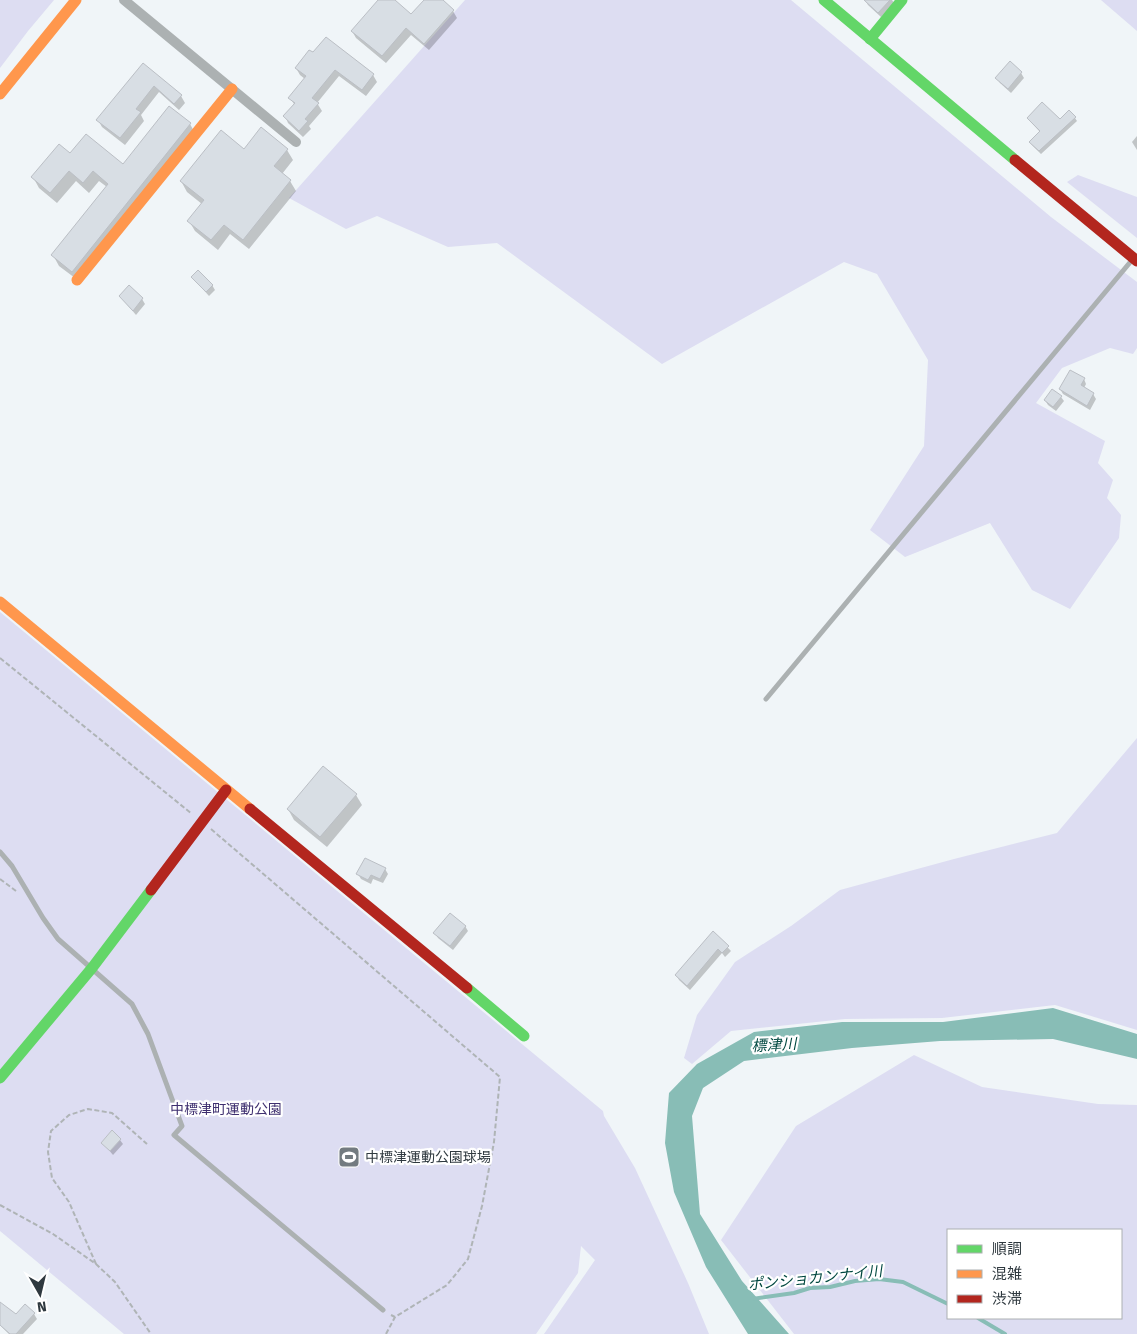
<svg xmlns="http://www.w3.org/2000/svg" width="1137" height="1334" viewBox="0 0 1137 1334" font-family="'Fira Sans','Noto Sans JP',sans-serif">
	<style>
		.green { fill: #ddddf2; fill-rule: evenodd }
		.water { fill: #88bdb6 }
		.shadow { fill: #0003 }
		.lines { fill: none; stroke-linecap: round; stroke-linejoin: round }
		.stream { stroke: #88bdb6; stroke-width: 4 }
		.building { fill: #d8dee4; stroke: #bbbfc5 }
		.path { stroke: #afb4b6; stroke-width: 2; stroke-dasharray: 5 2.5; stroke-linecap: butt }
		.lane { stroke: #acb1b2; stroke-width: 5 }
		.street { stroke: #acb1b2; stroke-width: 10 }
		.fast { stroke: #63d668; stroke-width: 11 }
		.slow { stroke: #ff974d; stroke-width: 11 }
		.jam { stroke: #b3261e; stroke-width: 11 }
		.labels { text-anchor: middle; stroke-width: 4.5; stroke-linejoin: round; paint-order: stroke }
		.park-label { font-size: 14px; fill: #3e2f6f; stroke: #fff }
		.poi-label { font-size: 14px; fill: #2f393f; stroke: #fff; text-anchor: start }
		.water-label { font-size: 15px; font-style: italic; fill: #014840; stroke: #fff }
	</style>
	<rect width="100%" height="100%" fill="#f0f5f8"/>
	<g class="green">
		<polygon points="0,0 54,0 28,31 0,68"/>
		<polygon points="465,0 791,0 1051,217 1137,282 1137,348 1133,354 1110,348 1062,368 1036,403 1105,441 1098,463 1113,480 1107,498 1121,515 1119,538 1070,609 1032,590 990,523 905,557 870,530 924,446 928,360 877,274 844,262 662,364 497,243 448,247 377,216 346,229 289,198"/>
		<polygon points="1101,0 1137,0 1137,31"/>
		<polygon points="1078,175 1137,197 1137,238 1067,182"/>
		<polygon points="0,612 603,1111 604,1116 635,1168 688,1283 709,1334 544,1334 595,1260 581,1246 578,1273 536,1334 124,1334 0,1231"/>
		<polygon points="1137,738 1137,1030 1055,1005 942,1018 845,1019 731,1031 692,1064 684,1058 697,1015 735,962 791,926 840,890 954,859 1057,833"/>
		<path d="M914 1055 982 1087 1098 1104 1137 1105V1334H794L721 1240 796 1126ZM948 1230H1121V1318H948Z"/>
	</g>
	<polygon class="water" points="1053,1008 1137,1034 1137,1059 1053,1039 940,1041 852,1048 744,1061 703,1088 692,1116 700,1214 742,1281 789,1334 748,1334 706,1267 674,1192 665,1143 669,1093 697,1064 754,1032 842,1022 943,1022"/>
	<g class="shadow">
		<polygon points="380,0 393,0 411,16 425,0 441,0 453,11 457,18 429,50 411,35 386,63 356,38 352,31"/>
		<polygon points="865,0 892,0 894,3 881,17 868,5"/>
		<polygon points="310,51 373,75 377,82 366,96 339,76 317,103 322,111 309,126 311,129 303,137 288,123 285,116 294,104 290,98 305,79 300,75 296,68"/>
		<polygon points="1010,63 1021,73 1024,78 1011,93 1000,83 997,78"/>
		<polygon points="143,65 181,96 185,103 179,110 159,92 141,115 144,121 125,145 102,127 98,120"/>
		<polygon points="169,107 190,124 196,135 79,281 59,266 53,255 107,187 99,181 89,193 76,181 57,203 39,188 33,177 70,155 123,166"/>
		<polygon points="1075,118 1077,121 1041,154 1032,145 1030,142 1040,132 1028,119 1060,120"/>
		<polygon points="1137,136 1137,150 1132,142"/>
		<polygon points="244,150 287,150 293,160 282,174 290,181 296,191 249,249 230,234 218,250 195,231 189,221 202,204 187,192 181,181"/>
		<polygon points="192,277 212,285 215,290 209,296"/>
		<polygon points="120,296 142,299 145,304 136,315"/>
		<polygon points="1084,379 1086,384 1084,388 1093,394 1096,399 1090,410 1063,394 1060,389"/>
		<polygon points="1061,397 1064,401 1056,411 1048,405 1045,400"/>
		<polygon points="356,795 362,805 327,847 294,820 288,809"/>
		<polygon points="385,869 388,874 383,883 373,879 371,884 361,879 358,874"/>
		<polygon points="465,926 468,931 453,950 438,938 435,933"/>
		<polygon points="714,933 731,951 725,957 722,953 690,990 679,980 677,976"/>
		<polygon points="120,1140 123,1144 113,1155 103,1143"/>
		<polygon points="0,1304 16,1316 34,1314 37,1319 23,1334 9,1334 0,1325"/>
	</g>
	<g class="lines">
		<g class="stream">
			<polyline points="752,1299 794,1293 810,1288 830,1287 855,1281 879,1279 903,1282 948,1304"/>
			<polyline points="978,1318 1005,1334"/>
		</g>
	</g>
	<g class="building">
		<polygon points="378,0 395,0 411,14 424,0 443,0 454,10 424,44 406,28 382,56 351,31"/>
		<polygon points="864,0 890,0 878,13"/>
		<polygon points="326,37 374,74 362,90 335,70 312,98 319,103 305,119 308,121 299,131 283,116 295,103 288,98 306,76 295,68 309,50 313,52"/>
		<polygon points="1010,61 1022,72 1008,89 995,78"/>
		<polygon points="143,63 182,95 174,104 154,86 136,109 141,112 120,138 96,120"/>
		<polygon points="1042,102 1060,119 1069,110 1076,117 1039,151 1029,142 1040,131 1027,118"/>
		<polygon points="169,106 191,123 72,272 51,255 108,184 93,171 83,183 69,171 50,193 31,177 59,144 70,153 86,134 123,164"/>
		<polygon points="261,127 288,149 274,166 291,180 243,240 224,225 211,240 187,221 204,200 180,181 221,130 244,149"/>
		<polygon points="198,270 213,285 206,292 191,277"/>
		<polygon points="129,285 143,298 133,311 119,296"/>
		<polygon points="1070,370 1085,378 1081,385 1094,393 1087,406 1059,389"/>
		<polygon points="1052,389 1062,396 1053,407 1044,400"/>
		<polygon points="323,766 357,794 320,837 287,809"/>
		<polygon points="365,858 386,868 380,879 371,875 368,880 356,874"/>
		<polygon points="450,913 466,926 450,946 433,933"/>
		<polygon points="713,931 729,946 722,953 718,949 687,986 675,975"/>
		<polygon points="112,1130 121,1139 110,1151 101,1143"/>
		<polygon points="0,1302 16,1314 25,1304 35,1313 16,1334 10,1334 0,1325"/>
	</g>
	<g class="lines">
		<g class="path">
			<polyline points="0,658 192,814"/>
			<polyline points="211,829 500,1077 494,1142 482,1206 468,1259 447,1285 395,1317 391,1315"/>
			<polyline points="0,879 16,891"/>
			<polyline points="0,1205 53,1234 96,1264 115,1282 151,1334"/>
			<polyline points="96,1264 69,1202 52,1178 48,1152 51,1131 69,1115 88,1109 112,1113 147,1144"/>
			<polyline points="386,1334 395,1317"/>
		</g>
		<g class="lane">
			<polyline points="766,699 1132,260"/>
			<polyline points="0,852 12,866 43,918 58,939 132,1004 148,1034 182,1126 174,1135 383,1310"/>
		</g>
		<polyline class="street" points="124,0 296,142"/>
		<g class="fast">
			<polyline points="824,0 1015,160"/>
			<polyline points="870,39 902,0"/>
			<polyline points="467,988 524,1036"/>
			<polyline points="0,1078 92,968 151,890"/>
		</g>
		<g class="slow">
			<polyline points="0,94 76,0"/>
			<polyline points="77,280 232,89"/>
			<polyline points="0,602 250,809"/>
		</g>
		<g class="jam">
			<polyline points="1015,160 1137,261"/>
			<polyline points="250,809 467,988"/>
			<polyline points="151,890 226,790"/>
		</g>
	</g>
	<defs>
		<g id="stadium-square" transform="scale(1.125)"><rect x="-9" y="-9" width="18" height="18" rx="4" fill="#737b80" stroke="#fff"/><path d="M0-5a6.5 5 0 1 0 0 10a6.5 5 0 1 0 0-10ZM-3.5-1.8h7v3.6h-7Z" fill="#fff"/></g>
	</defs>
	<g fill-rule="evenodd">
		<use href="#stadium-square" x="349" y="1157"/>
	</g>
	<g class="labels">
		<g class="park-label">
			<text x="226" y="1114">中標津町運動公園</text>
		</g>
		<g class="poi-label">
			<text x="365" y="1162">中標津運動公園球場</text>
		</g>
		<g class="water-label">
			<text transform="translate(774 1045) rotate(-3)" y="5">標津川</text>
			<text transform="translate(815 1278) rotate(-6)" y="5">ポンショカンナイ川</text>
		</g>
	</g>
	<rect x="947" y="1229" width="175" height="90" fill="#ffffff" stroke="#acb0b2"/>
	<rect x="957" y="1245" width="25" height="8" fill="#63d668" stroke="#acb0b2"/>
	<text x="992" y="1254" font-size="15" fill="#2f393f">順調</text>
	<rect x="957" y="1270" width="25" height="8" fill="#ff974d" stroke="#acb0b2"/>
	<text x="992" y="1279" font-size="15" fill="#2f393f">混雑</text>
	<rect x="957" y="1295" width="25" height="8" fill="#b3261e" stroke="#acb0b2"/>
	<text x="992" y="1304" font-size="15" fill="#2f393f">渋滞</text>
	<g transform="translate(40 1294) rotate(172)" stroke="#ffffff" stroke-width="4" paint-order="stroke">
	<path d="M0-4L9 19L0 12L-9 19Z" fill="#2f393f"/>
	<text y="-8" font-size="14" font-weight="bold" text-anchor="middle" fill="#2f393f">N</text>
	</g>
</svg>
